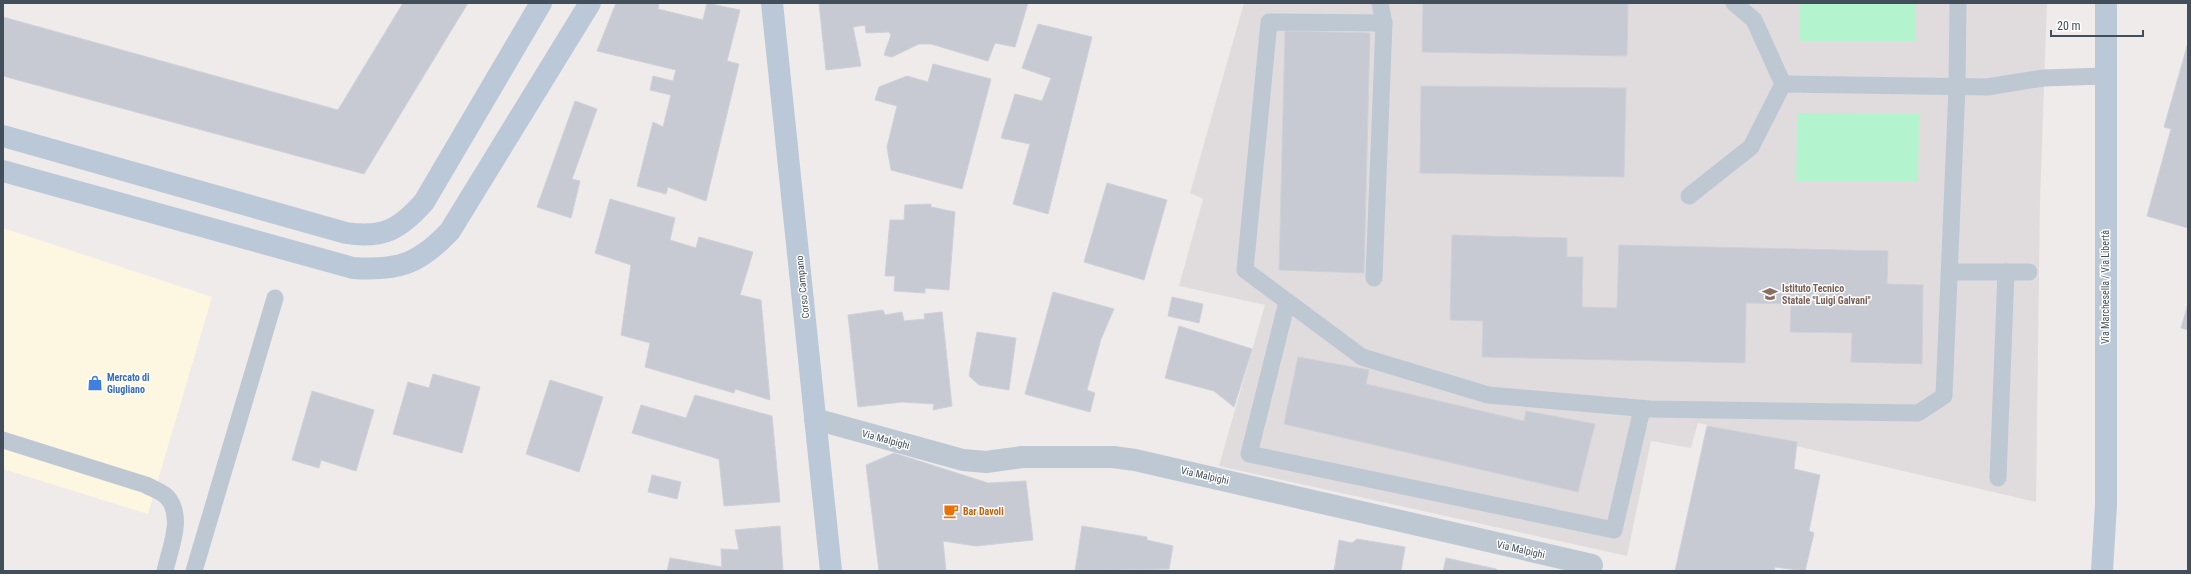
<svg xmlns="http://www.w3.org/2000/svg" width="2191" height="574" viewBox="0 0 2191 574" font-family="'Roboto Condensed',sans-serif">
	<style>
		.commercial { fill: #fdf6e1 }
		.education { fill: #e0dcdd }
		.park { fill: #b3f3cd }
		.building { fill: #c7cad2; stroke: #cfd1d8 }
		.lines { fill: none; stroke-linecap: round; stroke-linejoin: round }
		.lane { stroke: #bdc8d3; stroke-width: 17 }
		.street { stroke: #bdc8d3; stroke-width: 22 }
		.secondary { stroke: #bbc8d7; stroke-width: 22 }
		.labels { text-anchor: middle; stroke-width: 3; stroke-linejoin: round; paint-order: stroke }
		.street-label { font-size: 10px; fill: #424f5b; stroke: #fff }
		.education-label { font-size: 10px; font-weight: bold; fill: #785e54; stroke: #fff; text-anchor: start }
		.shop-label { font-size: 10px; font-weight: bold; fill: #366cbe; stroke: #fff; text-anchor: start }
		.food-label { font-size: 10px; font-weight: bold; fill: #c56008; stroke: #fff; text-anchor: start }
	</style>
	<rect width="100%" height="100%" fill="#efebeb"/>
	<polygon class="commercial" points="3,228 212,297 148,514 3,469"/>
	<polygon class="education" points="1244,3 2047,3 2040,200 2036,502 1698,423 1691,448 1651,441 1627,556 1219,466 1265,305 1179,286 1203,199 1190,193"/>
	<g class="park">
		<rect x="1800" y="3" width="116" height="38"/>
		<polygon points="1797,113 1919,114 1918,182 1796,181"/>
	</g>
	<g class="building">
		<polygon points="403,3 468,3 364,174 3,76 3,17 338,110"/>
		<polygon points="616,3 659,3 658,9 703,20 707,3 740,10 727,61 739,64 706,201 668,187 666,194 637,186 653,122 663,127 671,95 650,90 653,76 673,81 676,70 597,51"/>
		<polygon points="819,3 1028,3 1015,47 995,43 988,61 931,44 919,44 892,57 884,55 891,35 889,32 866,33 865,25 853,27 861,66 826,70"/>
		<polygon points="1423,3 1628,3 1627,56 1422,52"/>
		<polygon points="1038,24 1092,37 1048,214 1013,204 1030,144 1001,138 1015,94 1042,101 1051,78 1022,68"/>
		<polygon points="1285,31 1370,33 1364,273 1279,270"/>
		<polygon points="2188,43 2188,228 2147,216 2171,129 2164,127"/>
		<polygon points="933,64 991,79 962,189 891,170 887,147 897,106 875,100 879,87 907,76 928,82"/>
		<polygon points="1421,86 1626,88 1624,177 1420,173"/>
		<polygon points="575,101 597,109 572,179 580,181 571,218 537,207"/>
		<polygon points="1107,183 1167,200 1144,280 1084,262"/>
		<polygon points="610,199 675,218 670,240 696,248 699,237 753,252 740,295 761,300 770,400 735,389 734,393 645,367 650,343 621,335 631,265 595,253"/>
		<polygon points="931,204 931,207 955,212 949,290 925,288 925,293 894,291 895,276 885,276 890,220 904,220 905,205"/>
		<polygon points="1452,235 1567,238 1567,257 1583,257 1582,307 1617,308 1619,245 1888,251 1887,284 1923,285 1922,364 1851,362 1852,333 1790,332 1791,304 1746,303 1745,363 1482,357 1483,321 1450,320"/>
		<polygon points="1053,292 1114,309 1101,339 1087,390 1095,393 1090,412 1025,394"/>
		<polygon points="1172,297 1203,304 1199,323 1168,316"/>
		<polygon points="2188,304 2188,330 2181,328"/>
		<polygon points="883,310 885,315 902,312 904,321 925,319 924,314 942,312 952,406 933,410 934,404 902,402 858,407 848,315"/>
		<polygon points="1179,326 1252,349 1234,407 1214,391 1165,378"/>
		<polygon points="977,332 1016,338 1009,390 979,385 969,376"/>
		<polygon points="1298,357 1369,370 1366,384 1524,421 1526,411 1595,424 1578,492 1284,424"/>
		<polygon points="433,374 480,387 462,453 393,434 408,382 429,388"/>
		<polygon points="550,380 603,397 579,472 526,454"/>
		<polygon points="312,391 374,410 356,471 321,460 319,468 292,460"/>
		<polygon points="695,395 772,416 780,502 724,506 719,459 632,433 641,405 686,418"/>
		<polygon points="1707,426 1797,442 1794,469 1820,475 1809,531 1814,533 1805,571 1775,567 1774,571 1675,571"/>
		<polygon points="894,453 988,483 1026,481 1033,540 976,546 943,541 946,571 879,571 866,465"/>
		<polygon points="652,475 681,482 677,499 648,492"/>
		<polygon points="780,526 783,571 722,571 721,549 739,550 735,530"/>
		<polygon points="1082,526 1147,537 1147,540 1173,546 1169,569 1075,571"/>
		<polygon points="1357,539 1405,547 1401,571 1334,571 1339,540 1352,543"/>
		<polygon points="670,558 722,567 722,571 667,571"/>
		<polygon points="1446,558 1496,569 1499,571 1443,571"/>
	</g>
	<g class="lines">
		<g class="lane">
			<polyline points="1380,3 1384,23 1269,22 1245,270 1362,357 1488,395 1650,409 1918,413 1944,396 1957,87 1958,3"/>
			<polyline points="1734,3 1754,20 1783,84"/>
			<polyline points="1689,196 1751,147 1783,84 1987,87 2043,78 2105,76"/>
			<polyline points="1950,272 2029,272"/>
			<polyline points="1374,278 1384,23"/>
			<polyline points="1287,302 1249,454 1614,530 1642,409"/>
			<path d="M3 440 146 485C153 489 163 492 168 498 184 518 170 548 165 571"/>
			<polyline points="1998,478 2006,272"/>
			<polyline points="194,571 275,298"/>
		</g>
		<polyline class="street" points="815,419 963,460 986,462 1022,457 1113,457 1135,460 1592,565"/>
		<g class="secondary">
			<polyline points="772,3 831,571"/>
			<path d="M3 136 346 233C383 239 400 229 424 202L541 3"/>
			<path d="M3 171 353 268C398 271 419 264 450 231L590 3"/>
			<polyline points="2102,571 2106,505 2106,3"/>
		</g>
	</g>
	<defs>
		<g id="school-bare" transform="scale(1.2)"><path d="M0-5L7-2L0 1L-7-2ZM-4 1L0 2.5L4 1V4Q0 6-4 4Z" fill="#8d6e63" stroke="#fff" stroke-width="2.5" paint-order="stroke"/></g>
		<g id="shop-bare" transform="scale(1.2)"><path d="M-5-2.5h2.3a2.7 3.5 0 0 1 5.4 0H5L5.5 6h-11ZM-1.5-2.5h3a1.5 2.3 0 0 0-3 0Z" fill="#3f7fe0" stroke="#fff" stroke-width="2.5" paint-order="stroke"/></g>
		<g id="cafe-bare" transform="scale(1.2)"><path d="M-5.5-4.5H6V0H3Q3 3.5 0 3.5H-2.5Q-5.5 3.5-5.5 0ZM3-3.2v2h1.7v-2ZM-6 4.5H4V6H-6Z" fill="#e8710a" stroke="#fff" stroke-width="2.5" paint-order="stroke"/></g>
	</defs>
	<g fill-rule="evenodd">
		<use href="#school-bare" x="1770" y="294"/>
		<use href="#shop-bare" x="95" y="383"/>
		<use href="#cafe-bare" x="951" y="511"/>
	</g>
	<g class="labels">
		<g class="street-label">
			<text transform="translate(802 287) rotate(-96)" y="4">Corso Campano</text>
			<text transform="translate(2105 287) rotate(-90)" y="4">Via Marchesella / Via Libertà</text>
			<text transform="translate(886 439) rotate(15)" y="4">Via Malpighi</text>
			<text transform="translate(1205 475) rotate(13)" y="4">Via Malpighi</text>
			<text transform="translate(1521 549) rotate(13)" y="4">Via Malpighi</text>
		</g>
		<g class="education-label">
			<text x="1782" y="292">Istituto Tecnico<tspan x="1782" dy="12">Statale "Luigi Galvani"</tspan></text>
		</g>
		<g class="shop-label">
			<text x="107" y="381">Mercato di<tspan x="107" dy="12">Giugliano</tspan></text>
		</g>
		<g class="food-label">
			<text x="963" y="515">Bar Davoli</text>
		</g>
	</g>
	<rect width="2191" height="574" fill="none" stroke="#424f5b" stroke-width="8"/>
	<path d="M2051 30v6h92v-6" fill="none" stroke="#424f5b" stroke-width="2"/>
	<text x="2057" y="30" font-size="12" fill="#424f5b" stroke="#ffffff" stroke-width="3" paint-order="stroke">20 m</text>
</svg>
